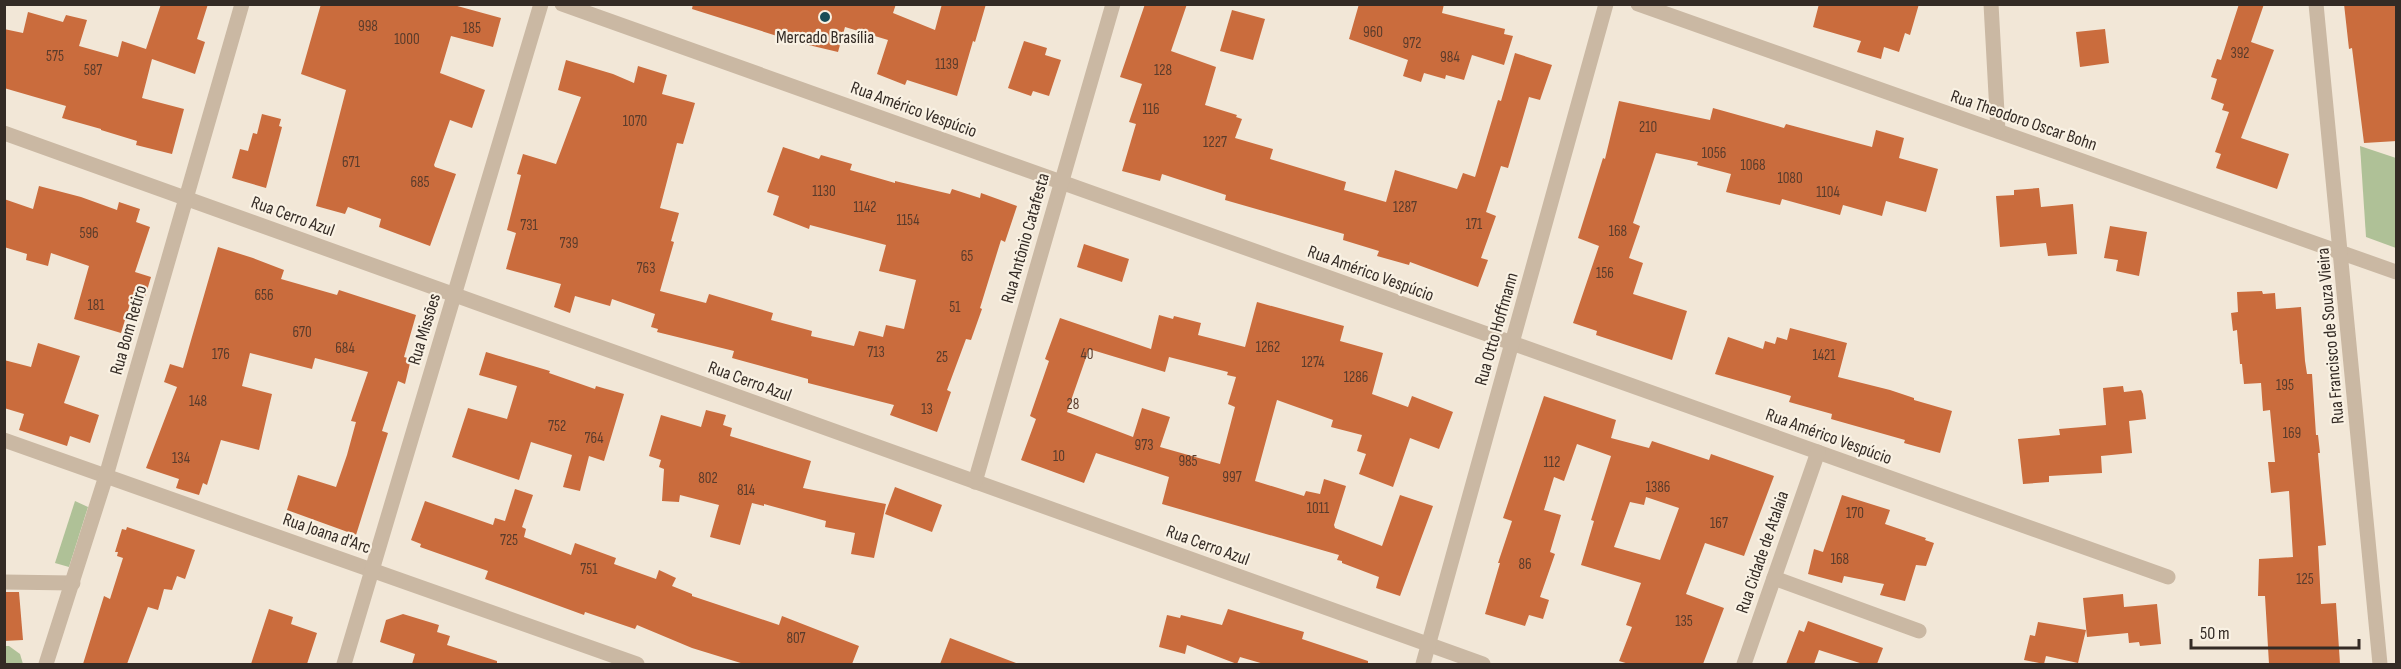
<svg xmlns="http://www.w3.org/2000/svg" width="2401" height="669" viewBox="0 0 2401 669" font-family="'Sofia Sans Condensed',sans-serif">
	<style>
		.green { fill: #afc197 }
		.building { fill: #ca6c3d; fill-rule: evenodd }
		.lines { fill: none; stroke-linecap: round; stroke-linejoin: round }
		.minor { stroke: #cab8a3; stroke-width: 15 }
		.tertiary { stroke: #cab8a3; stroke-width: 15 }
		.poi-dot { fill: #1a4d57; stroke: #f9f1e3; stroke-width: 2 }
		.labels { text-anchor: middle; stroke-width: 4.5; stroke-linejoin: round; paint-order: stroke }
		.number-label { font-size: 15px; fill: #5a3b2b }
		.poi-label { font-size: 18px; fill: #342b25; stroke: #f9f1e3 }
		.street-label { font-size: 18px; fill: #342b25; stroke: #f9f1e3 }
	</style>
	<rect width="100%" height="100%" fill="#f2e7d7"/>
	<g class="green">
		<polygon points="2360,146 2396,158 2396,248 2366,237"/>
		<polygon points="75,501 88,507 69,567 55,563"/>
		<polygon points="5,646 9,646 20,654 23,664 5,664"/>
	</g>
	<g class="building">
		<polygon points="161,4 208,4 197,39 205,42 195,74 152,59 142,98 184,109 172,154 136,145 137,141 101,130 101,129 62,118 66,106 4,88 4,29 23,33 28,12 63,22 66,15 87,20 79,46 118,57 122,41 146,49"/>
		<polygon points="321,4 450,4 501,18 493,47 451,36 440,73 485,90 472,128 450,120 434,165 435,167 456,174 430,246 379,227 381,219 348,207 345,214 316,206 346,90 301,74"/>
		<polygon points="693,4 896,4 893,13 935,30 942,4 986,4 975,42 973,41 957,96 907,80 905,85 877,74 888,40 845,27 838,52 796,42 692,9"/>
		<polygon points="1145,4 1187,4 1171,51 1216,67 1205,105 1237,115 1236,117 1242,119 1235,138 1273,149 1270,159 1346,182 1344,190 1386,202 1395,170 1457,189 1463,173 1475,177 1498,100 1501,101 1515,53 1552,65 1540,100 1529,97 1508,168 1501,166 1486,212 1496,216 1481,258 1488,260 1478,287 1410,262 1409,265 1377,256 1379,251 1343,240 1344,234 1225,200 1226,195 1162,174 1160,181 1122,171 1136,124 1129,122 1142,84 1120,77"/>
		<polygon points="1359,4 1444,4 1442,13 1505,29 1504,34 1513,36 1504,65 1472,55 1464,80 1446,75 1445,79 1424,73 1421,82 1403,76 1408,60 1349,39"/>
		<polygon points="1819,4 1919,4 1910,35 1905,33 1899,52 1884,47 1881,59 1857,52 1861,41 1813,27"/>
		<polygon points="2239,4 2264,4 2251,42 2274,50 2241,138 2289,154 2277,189 2216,168 2221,154 2215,152 2229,112 2222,110 2224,104 2211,99 2217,79 2211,77 2217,59 2221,60"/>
		<polygon points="2344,4 2397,4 2397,141 2364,143 2352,48 2349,49"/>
		<polygon points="1232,10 1265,19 1253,60 1220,51"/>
		<polygon points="2105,29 2109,63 2080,67 2076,32"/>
		<polygon points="1024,41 1047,48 1045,55 1061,60 1049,96 1033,91 1031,96 1008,88"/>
		<polygon points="566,60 613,74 634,83 638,66 667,75 662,94 695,103 683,144 677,143 660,208 679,213 671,241 674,242 660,291 706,303 709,294 773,313 771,320 812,331 811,336 854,346 859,331 883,337 886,325 904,329 916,280 879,271 886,245 810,225 809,229 773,215 779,196 767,192 783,147 819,159 821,155 852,164 850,170 895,183 895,181 950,194 952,189 980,198 981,193 1017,206 1005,242 1001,240 980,308 982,309 971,340 966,339 947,390 951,392 937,432 890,415 894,405 808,383 808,379 732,358 734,351 657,332 658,329 651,327 655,314 612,299 610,306 575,296 570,313 554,307 561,284 506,269 516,233 507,230 521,175 517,174 523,154 556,164 581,97 558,90"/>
		<polygon points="1619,101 1710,120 1713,108 1784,128 1786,124 1872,147 1876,130 1904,138 1899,158 1938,169 1926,212 1886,201 1882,216 1843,205 1840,215 1782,199 1780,205 1726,192 1731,174 1697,165 1698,162 1656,153 1633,223 1640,226 1629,258 1643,263 1633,294 1687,311 1672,360 1596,335 1597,331 1573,323 1599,246 1578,238 1603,158 1605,159"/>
		<polygon points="262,114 281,119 279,126 282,127 266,188 232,178 240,149 248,151 253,133 257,134"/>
		<polygon points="39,186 81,197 117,210 119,202 140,209 136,222 150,227 135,272 151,277 145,297 133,294 121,333 74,319 89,266 51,253 48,266 26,260 27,254 4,247 4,199 33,209"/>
		<polygon points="2039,188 2041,207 2073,204 2077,254 2048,256 2046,243 2000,247 1996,196 2014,195 2014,190"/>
		<polygon points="2110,226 2147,232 2139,276 2116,271 2118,260 2104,258"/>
		<polygon points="1084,244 1129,259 1122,282 1077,267"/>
		<polygon points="218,247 253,258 284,270 281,279 337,295 339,290 416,315 404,357 411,359 405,384 398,381 382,431 388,433 356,535 287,510 298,475 336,487 347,455 356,422 351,421 368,372 315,358 312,369 250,353 242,386 272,394 259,450 221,440 207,485 203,483 199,495 176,488 179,479 146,468 177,387 164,382 170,364 183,368"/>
		<polygon points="2262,291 2263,294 2275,293 2276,309 2301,307 2305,361 2307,374 2312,374 2316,435 2318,435 2320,453 2318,453 2326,545 2318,546 2321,604 2336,603 2340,664 2269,664 2265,596 2258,596 2259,559 2293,557 2289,491 2271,493 2268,462 2275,462 2270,410 2263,411 2261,383 2244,384 2242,364 2240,364 2237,330 2233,331 2231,313 2238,312 2237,292"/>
		<path d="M1257 302 1344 326 1340 341 1383 353 1372 394 1408 407 1412 396 1453 412 1439 449 1410 438 1393 487 1359 474 1366 454 1357 451 1362 435 1331 427 1333 420 1277 400 1255 481 1304 496 1306 491 1320 494 1324 479 1346 486 1334 525 1335 528 1382 546 1400 495 1433 506 1400 596 1376 588 1379 577 1342 563V561L1337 560 1339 555 1162 504 1169 477 1096 453 1084 483 1021 460 1036 419 1030 416 1049 361 1045 359 1060 318 1151 349 1159 315 1173 319 1174 316 1201 323 1198 335 1245 347ZM1089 349 1165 372 1169 357 1228 372 1227 375 1236 377 1228 404 1235 407 1220 464 1160 447 1170 417 1142 408 1133 437 1067 412Z"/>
		<polygon points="1790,328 1847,343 1838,377 1890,390 1914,398 1914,400 1952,411 1940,453 1904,443 1905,440 1831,419 1832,414 1789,402 1791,396 1715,374 1728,337 1763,349 1765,341 1775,344 1777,337 1787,340"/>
		<polygon points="38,343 80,356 64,403 99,415 90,443 70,436 67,446 19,430 24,414 4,408 4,360 31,367"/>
		<polygon points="486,352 550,371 549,373 595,389 596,386 624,394 604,461 589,456 580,491 563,487 572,455 531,442 519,480 452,457 468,408 507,419 517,386 479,375"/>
		<polygon points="2123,386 2124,392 2141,390 2143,394 2146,419 2129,421 2132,453 2101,456 2102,473 2049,476 2049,482 2023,484 2018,439 2060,435 2059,429 2106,425 2103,388"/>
		<path d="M1544 396 1616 420 1611 438 1649 448 1652 441 1709 460 1711 454 1774 476 1744 556 1705 543 1686 594 1724 608 1703 664H1629L1619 661 1632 627 1626 625 1641 583 1581 565 1594 521 1591 520 1611 456 1577 444 1564 481 1554 477 1544 510 1561 515 1550 552 1555 554 1540 597 1549 600 1543 619 1529 615 1525 626 1485 614 1500 563H1498L1512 521 1503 518ZM1646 497 1679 508 1660 560 1614 547 1630 502 1644 505Z"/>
		<polygon points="706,410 726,415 723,425 732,428 730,436 811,461 803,488 886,504 874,558 851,554 855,533 825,527 826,521 764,504 764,506 752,503 740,545 710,537 719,505 680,495 679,502 662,501 664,469 659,467 661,460 649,456 661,415 701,427"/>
		<polygon points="895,487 942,505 932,532 885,514"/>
		<polygon points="515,489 533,495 522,527 526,529 524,537 571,555 575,543 616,558 614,564 656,579 659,570 676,578 672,586 692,594 692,596 779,625 782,616 859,646 852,664 744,664 692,648 637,625 635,629 585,612 584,615 485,579 488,571 420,547 421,544 411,540 425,501 493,525 495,518 505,521"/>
		<polygon points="1842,495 1890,510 1885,524 1926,538 1925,540 1934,543 1926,566 1916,565 1905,601 1880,595 1884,584 1844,576 1842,583 1808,574 1814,549 1823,552"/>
		<polygon points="127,527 195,550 185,579 177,576 172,590 164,589 158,610 148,607 127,664 83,664 104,596 110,599 123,558 117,556 118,552 115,552 122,529 126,530"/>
		<polygon points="4,592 19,592 23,640 4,641"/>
		<polygon points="2123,594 2124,607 2157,604 2161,644 2140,646 2139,642 2129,643 2128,633 2087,637 2083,598"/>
		<polygon points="269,609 293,617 291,624 317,633 307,664 251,664"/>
		<polygon points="1228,609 1304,632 1302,639 1368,661 1368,664 1264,664 1240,657 1237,664 1187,645 1185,654 1159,647 1167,615 1180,618 1181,615 1222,625"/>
		<polygon points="403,614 439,625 437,632 450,636 447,645 497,661 497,664 412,664 415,654 380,642 386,620"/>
		<polygon points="1808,621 1883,648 1877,664 1863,664 1819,650 1814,664 1786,664 1799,630 1804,632"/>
		<polygon points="2038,622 2086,630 2078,663 2046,656 2044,664 2024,660 2030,635 2035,636"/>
		<polygon points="950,638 1016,663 1015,664 940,664"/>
	</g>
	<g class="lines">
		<g class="minor">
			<polyline points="562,4 2168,577"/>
			<polyline points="1638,4 2396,272"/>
			<polyline points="1991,4 1998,131"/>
			<polyline points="2316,4 2380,664"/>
			<polyline points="4,133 1483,664"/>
			<polyline points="4,440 637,664"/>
			<polyline points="975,482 1113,4"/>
			<polyline points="1774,578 1919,631"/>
			<polyline points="4,582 73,583"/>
			<polyline points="344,664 541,4"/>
			<polyline points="1423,664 1606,4"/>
			<polyline points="1744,664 1818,452"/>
		</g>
		<polyline class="tertiary" points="46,664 106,476 242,4"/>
	</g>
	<circle class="poi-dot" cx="825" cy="17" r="6"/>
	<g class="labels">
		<g class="number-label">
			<text x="368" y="31">998</text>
			<text x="472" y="33">185</text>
			<text x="1373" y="37">960</text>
			<text x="407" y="44">1000</text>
			<text x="1412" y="48">972</text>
			<text x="2240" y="58">392</text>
			<text x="55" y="61">575</text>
			<text x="1450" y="62">984</text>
			<text x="947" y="69">1139</text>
			<text x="93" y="75">587</text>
			<text x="1163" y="75">128</text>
			<text x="1151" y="114">116</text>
			<text x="635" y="126">1070</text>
			<text x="1648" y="132">210</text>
			<text x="1215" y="147">1227</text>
			<text x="1714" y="158">1056</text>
			<text x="351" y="167">671</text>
			<text x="1753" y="170">1068</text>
			<text x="1790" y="183">1080</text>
			<text x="420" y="187">685</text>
			<text x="824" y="196">1130</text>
			<text x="1828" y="197">1104</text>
			<text x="865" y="212">1142</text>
			<text x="1405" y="212">1287</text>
			<text x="908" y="225">1154</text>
			<text x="1474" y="229">171</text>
			<text x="529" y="230">731</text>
			<text x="1618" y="236">168</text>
			<text x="89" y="238">596</text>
			<text x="569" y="248">739</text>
			<text x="967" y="261">65</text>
			<text x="646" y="273">763</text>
			<text x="1605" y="278">156</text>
			<text x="264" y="300">656</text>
			<text x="96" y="310">181</text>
			<text x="955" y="312">51</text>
			<text x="302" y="337">670</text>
			<text x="1268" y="352">1262</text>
			<text x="345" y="353">684</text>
			<text x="876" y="357">713</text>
			<text x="221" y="359">176</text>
			<text x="1087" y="359">40</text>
			<text x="1824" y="360">1421</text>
			<text x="942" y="362">25</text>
			<text x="1313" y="367">1274</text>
			<text x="1356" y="382">1286</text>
			<text x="2285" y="390">195</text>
			<text x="198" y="406">148</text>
			<text x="1073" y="409">28</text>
			<text x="927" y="414">13</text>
			<text x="557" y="431">752</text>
			<text x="2292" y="438">169</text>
			<text x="594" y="443">764</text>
			<text x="1144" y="450">973</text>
			<text x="1059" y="461">10</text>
			<text x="181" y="463">134</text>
			<text x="1188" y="466">985</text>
			<text x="1552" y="467">112</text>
			<text x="1232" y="482">997</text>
			<text x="708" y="483">802</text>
			<text x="1658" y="492">1386</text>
			<text x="746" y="495">814</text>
			<text x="1318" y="513">1011</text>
			<text x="1855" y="518">170</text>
			<text x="1719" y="528">167</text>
			<text x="509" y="545">725</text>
			<text x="1840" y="564">168</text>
			<text x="1525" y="569">86</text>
			<text x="589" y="574">751</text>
			<text x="2305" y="584">125</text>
			<text x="1684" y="626">135</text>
			<text x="796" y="643">807</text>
		</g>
		<g class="poi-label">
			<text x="825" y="43">Mercado Brasília</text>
		</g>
		<g class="street-label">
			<text transform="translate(914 109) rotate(20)" y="6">Rua Américo Vespúcio</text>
			<text transform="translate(2024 120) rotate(19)" y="6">Rua Theodoro Oscar Bohn</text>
			<text transform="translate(293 216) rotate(20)" y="6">Rua Cerro Azul</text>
			<text transform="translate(1025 238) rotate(-74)" y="6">Rua Antônio Catafesta</text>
			<text transform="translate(1371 273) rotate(20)" y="6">Rua Américo Vespúcio</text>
			<text transform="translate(424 329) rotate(-73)" y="6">Rua Missões</text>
			<text transform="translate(1496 329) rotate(-74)" y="6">Rua Otto Hoffmann</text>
			<text transform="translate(128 330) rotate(-74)" y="6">Rua Bom Retiro</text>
			<text transform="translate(2330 336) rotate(-95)" y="6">Rua Francisco de Souza Vieira</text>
			<text transform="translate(750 381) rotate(20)" y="6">Rua Cerro Azul</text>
			<text transform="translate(1829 436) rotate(20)" y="6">Rua Américo Vespúcio</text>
			<text transform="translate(327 533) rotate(19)" y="6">Rua Joana d'Arc</text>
			<text transform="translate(1208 545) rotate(20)" y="6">Rua Cerro Azul</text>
			<text transform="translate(1762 552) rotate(-71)" y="6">Rua Cidade de Atalaia</text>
		</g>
	</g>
	<rect width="2401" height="669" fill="none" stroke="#342b25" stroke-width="12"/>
	<path d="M2191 639v9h168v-9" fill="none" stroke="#342b25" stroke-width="3"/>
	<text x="2200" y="639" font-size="18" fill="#342b25" stroke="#f9f1e3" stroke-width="4.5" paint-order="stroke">50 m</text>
</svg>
